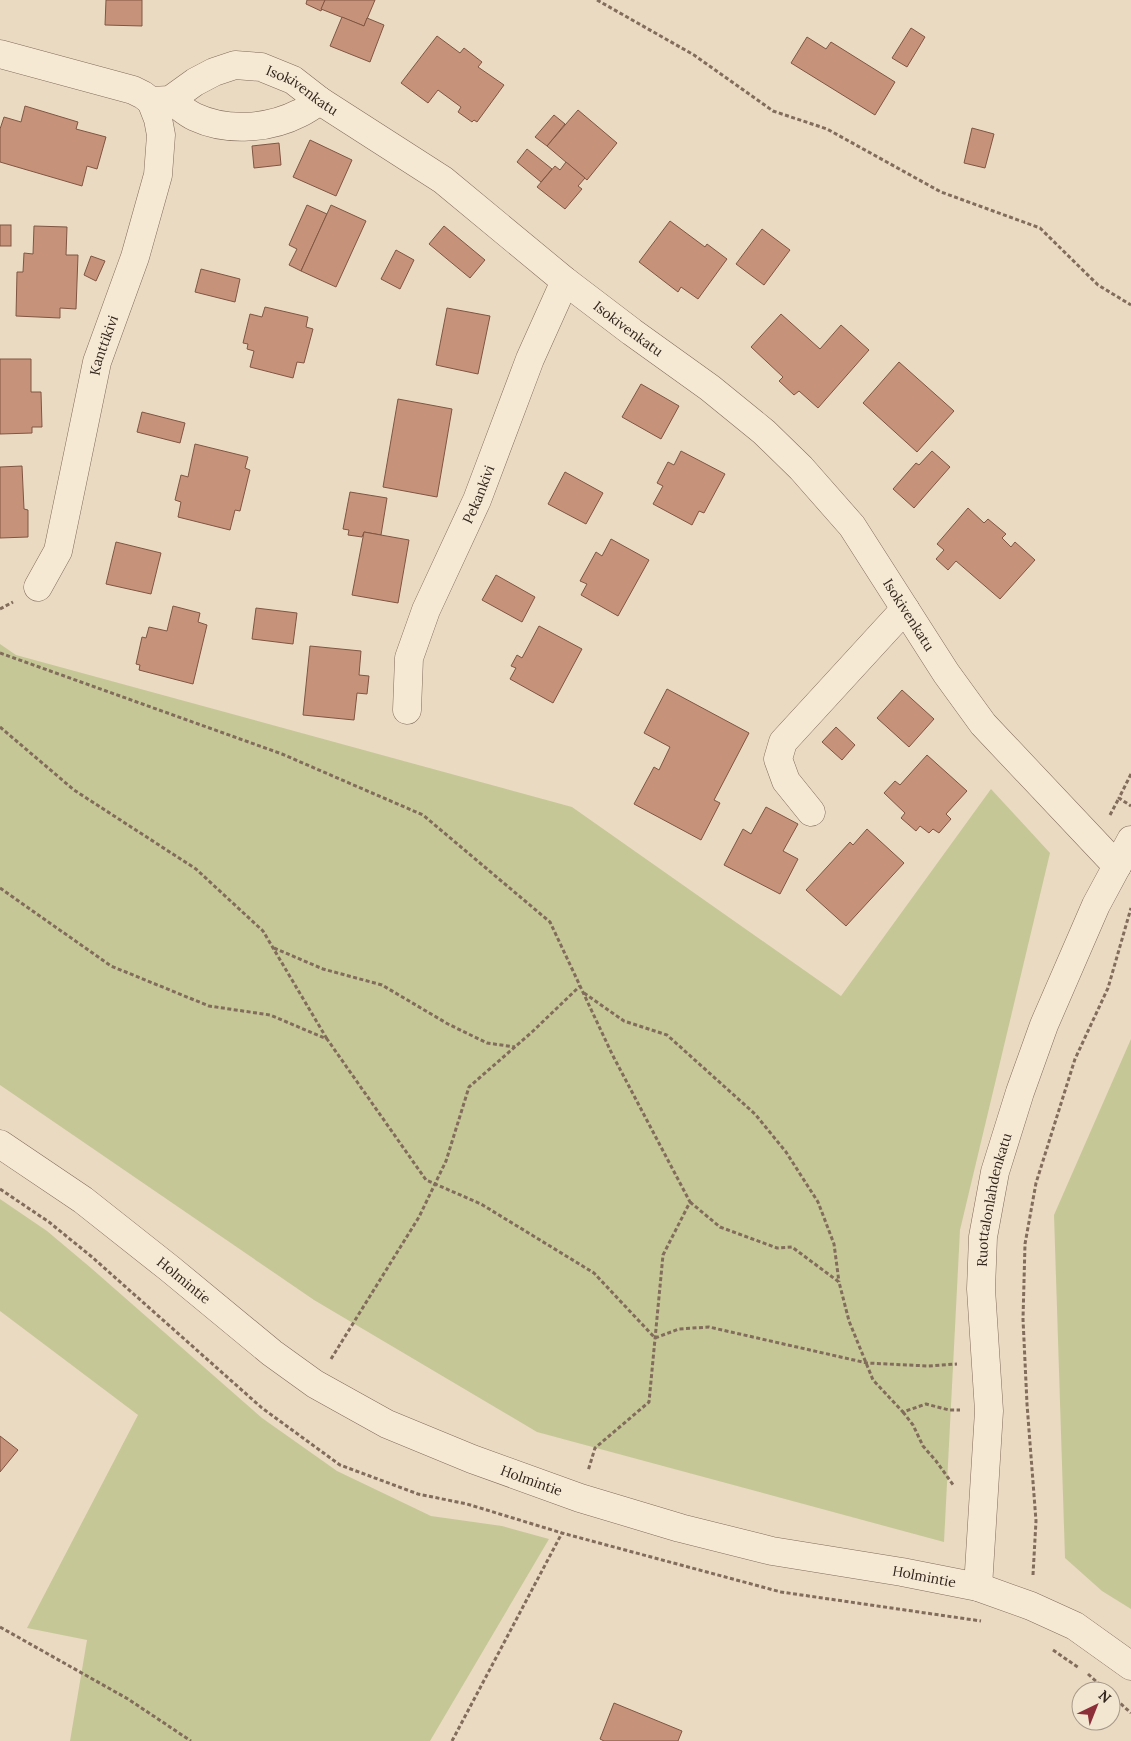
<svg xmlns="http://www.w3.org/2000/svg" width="1131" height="1741" viewBox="0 0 1131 1741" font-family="Lora,serif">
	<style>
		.green { fill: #c6c797 }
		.building { fill: #c6937a; stroke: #805542 }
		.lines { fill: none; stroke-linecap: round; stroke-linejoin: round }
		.minor-casing { stroke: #826c5b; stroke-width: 29 }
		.path { stroke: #826c5b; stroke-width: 3; stroke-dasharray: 4 2.5; stroke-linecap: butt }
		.minor { stroke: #f6e9d4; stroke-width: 28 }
		.labels { text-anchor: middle; stroke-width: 5; stroke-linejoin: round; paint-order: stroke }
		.street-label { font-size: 14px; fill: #33261e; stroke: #f2e6d1 }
	</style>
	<rect width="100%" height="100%" fill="#eadac2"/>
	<g class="green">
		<polygon points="0,644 16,655 572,807 841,996 991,789 1050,853 960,1230 944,1542 537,1432 314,1300 0,1085"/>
		<polygon points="1131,1039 1131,1609 1102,1591 1065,1558 1054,1215"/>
		<polygon points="0,1199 47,1231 91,1268 262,1418 337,1471 431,1516 502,1526 549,1539 430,1741 70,1741 87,1640 27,1628 138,1415 0,1311"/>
	</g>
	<g class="building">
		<polygon points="106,0 142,0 142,26 105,25"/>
		<polygon points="307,0 325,0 321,11 306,4"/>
		<polygon points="325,0 375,0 364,26 321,9"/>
		<polygon points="342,17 364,26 367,18 384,25 370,62 330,46"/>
		<polygon points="911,28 925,37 907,67 892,58"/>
		<polygon points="437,36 460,53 464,48 482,62 478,67 504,85 477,122 474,120 472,122 458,112 461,107 438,90 428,103 401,83"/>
		<polygon points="807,37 826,49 831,42 895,82 875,115 791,63"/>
		<polygon points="25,106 78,122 76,129 106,137 97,169 87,166 82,186 0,162 0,129 4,117 21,122"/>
		<polygon points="578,110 617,143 587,180 547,146"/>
		<polygon points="554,115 565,124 547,146 535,137"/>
		<polygon points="972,128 994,134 985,168 964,163"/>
		<polygon points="310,140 352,160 336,196 293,177"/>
		<polygon points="279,143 281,165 254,168 252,146"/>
		<polygon points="527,149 552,169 541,182 517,162"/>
		<polygon points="566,162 585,178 578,186 582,189 565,209 537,187 555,166 560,170"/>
		<polygon points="307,205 327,214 301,271 289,265 297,249 289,245"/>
		<polygon points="331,205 366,221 336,287 301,271"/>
		<polygon points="670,221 705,247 707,244 727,259 698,299 681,287 678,292 639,262"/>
		<rect x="0" y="225" width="11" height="21"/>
		<polygon points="34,226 67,227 66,255 78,255 76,309 60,308 60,318 16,316 17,272 23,272 24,253 33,254"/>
		<polygon points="444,226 485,260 470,278 429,244"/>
		<polygon points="762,229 790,250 764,285 736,264"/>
		<polygon points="396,250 414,260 400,289 381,279"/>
		<polygon points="91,256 105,261 96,281 84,275"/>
		<polygon points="201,269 240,279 235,302 195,292"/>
		<polygon points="265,307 308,317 306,327 313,329 304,363 297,362 293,378 250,367 254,351 247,349 248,344 243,343 250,314 262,317"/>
		<polygon points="447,308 490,316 478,374 436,365"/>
		<polygon points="781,314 820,349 841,325 869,350 818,408 799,391 794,395 779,381 783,377 751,347"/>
		<polygon points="0,359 31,359 31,392 41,392 42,427 32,427 32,433 0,434"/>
		<polygon points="899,362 954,411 917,452 863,403"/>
		<polygon points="641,384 679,406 661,439 622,417"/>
		<polygon points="398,399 452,409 437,497 383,487"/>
		<polygon points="142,412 185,423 180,443 137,432"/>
		<polygon points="195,444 248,457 245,468 250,470 240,511 235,510 230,530 178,517 181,502 175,500 181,475 188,477"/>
		<polygon points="681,451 725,474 704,513 699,511 692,525 653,504 663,486 657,483 668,462 674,465"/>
		<polygon points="932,451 950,467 914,508 893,489 916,463 919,465"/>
		<polygon points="22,466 24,509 28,510 28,537 0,538 0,467"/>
		<polygon points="565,472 603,493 586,524 548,504"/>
		<polygon points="350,492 387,498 381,535 364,532 362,537 348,535 349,530 343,529"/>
		<polygon points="968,508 984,523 988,519 1006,534 1002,538 1011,547 1015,542 1035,560 1000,599 956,561 948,570 936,559 944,550 937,544"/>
		<polygon points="364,532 409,540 398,603 352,595"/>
		<polygon points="611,539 649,560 618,616 581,595 587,584 580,581 596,552 602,556"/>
		<polygon points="116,542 161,553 151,594 106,584"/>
		<polygon points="496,575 535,597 522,622 482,600"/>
		<polygon points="173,606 200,613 198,622 207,625 193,684 139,670 140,665 136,664 142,637 146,638 149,627 167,631"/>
		<polygon points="256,608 297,613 293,644 252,639"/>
		<polygon points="539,626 582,649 553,703 510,679 516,668 511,666 517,655 522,658"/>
		<polygon points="310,646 361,651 359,675 369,676 367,694 357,693 354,720 303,715"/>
		<polygon points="667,689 749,733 714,800 720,803 701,840 634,804 654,767 659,770 670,747 644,733"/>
		<polygon points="902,690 934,719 909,747 877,718"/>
		<polygon points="836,727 855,745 842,760 822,742"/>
		<polygon points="927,755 967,791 946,814 951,819 939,833 933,829 929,833 920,826 916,831 901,818 905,813 884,793 895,781 900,785"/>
		<polygon points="766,807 798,824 783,851 798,859 780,894 724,865 743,829 751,834"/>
		<polygon points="867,829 904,863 846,926 806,890 850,842 853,845"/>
		<polygon points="0,1436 18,1450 0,1472"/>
		<polygon points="614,1703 682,1731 678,1741 604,1741 600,1739"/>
	</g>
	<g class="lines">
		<g class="minor-casing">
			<g id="minor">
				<path id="s1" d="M0 54 133 90 143 95 151 101 170 100 195 82 214 72 235 65 261 67 293 80 320 101 443 180 565 281 632 332 710 388 764 432 801 468 852 526 946 673 983 724 1117 866"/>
				<path d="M170 100C178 105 186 113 195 117 227 132 269 129 300 113 307 110 313 105 320 101"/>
				<path id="s2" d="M38 587 58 551 97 362 135 257 158 175 161 135 158 119 151 101"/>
				<path id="s3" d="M407 710 409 658 426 610 477 500 530 359 565 281"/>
				<polyline points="811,812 786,781 778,759 783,742 905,609"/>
				<path id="s4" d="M0 1144 83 1200 169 1268 272 1353 315 1384 387 1424 472 1459 580 1498 680 1528 772 1551 902 1572 978 1587 1031 1606 1075 1626 1131 1666"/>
				<path id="s5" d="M978 1587 989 1411 981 1289 983 1237 995 1172 1020 1092 1044 1025 1096 905 1131 840"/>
			</g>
		</g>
		<g class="path">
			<polyline points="597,0 694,55 773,111 827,129 941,192 1040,228 1098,285 1131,305"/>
			<polyline points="0,609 13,602"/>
			<polyline points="0,653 282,754 423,815 550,922 612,1054 690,1202 663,1255 649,1402 595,1448 588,1471"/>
			<polyline points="0,727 74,790 196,869 263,931 327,1039"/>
			<polyline points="1131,774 1119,798 1131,806"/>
			<polyline points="1110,815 1119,798"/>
			<polyline points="0,888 111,966 209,1006 270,1015 327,1039 426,1180 481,1204 594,1273 655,1338 679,1329 709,1327 867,1363 928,1366 957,1364"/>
			<polyline points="274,948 323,969 382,985 448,1024 487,1043 515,1047"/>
			<polyline points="584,993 624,1021 667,1035 755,1114 786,1152 818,1202 834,1244 839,1282"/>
			<polyline points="0,1189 49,1222 92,1257 262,1408 340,1465 418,1494 467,1504 562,1533 781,1592 981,1621"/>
			<polyline points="690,1202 720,1227 777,1248 792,1247 839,1282 849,1321 873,1380 903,1412 926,1404 949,1410 960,1410"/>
			<polyline points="331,1359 419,1217 446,1161 469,1087 532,1032 580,986"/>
			<polyline points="903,1412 913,1425 923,1446 936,1461 954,1486"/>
			<polyline points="1033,1575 1036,1521 1027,1404 1023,1319 1025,1244 1036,1183 1075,1059 1108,988 1131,908"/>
			<polyline points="0,1627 128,1699 191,1741"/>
			<polyline points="1053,1650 1079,1668"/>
			<polyline points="1088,1674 1107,1691"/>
			<polyline points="1111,1695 1131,1713"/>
			<polyline points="452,1741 562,1533"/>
		</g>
		<use href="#minor" class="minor"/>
	</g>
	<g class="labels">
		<g class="street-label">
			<text dy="5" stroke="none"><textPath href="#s1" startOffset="326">Isokivenkatu</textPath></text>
			<text dy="5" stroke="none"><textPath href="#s1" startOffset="731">Isokivenkatu</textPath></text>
			<text dy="5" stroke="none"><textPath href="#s2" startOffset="252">Kanttikivi</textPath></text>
			<text dy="5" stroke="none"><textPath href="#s3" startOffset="230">Pekankivi</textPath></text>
			<text dy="5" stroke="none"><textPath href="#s1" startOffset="1136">Isokivenkatu</textPath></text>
			<text dy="5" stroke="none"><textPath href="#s5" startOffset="389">Ruottalonlahdenkatu</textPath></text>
			<text dy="5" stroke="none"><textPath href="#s4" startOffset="229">Holmintie</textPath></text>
			<text dy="5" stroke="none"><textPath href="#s4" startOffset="634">Holmintie</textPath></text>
			<text dy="5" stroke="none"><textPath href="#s4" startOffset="1039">Holmintie</textPath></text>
		</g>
	</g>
	<g transform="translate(1096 1706) rotate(43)"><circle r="24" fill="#f2e6d1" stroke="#a69989"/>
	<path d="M0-4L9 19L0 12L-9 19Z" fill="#8d2f38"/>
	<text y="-8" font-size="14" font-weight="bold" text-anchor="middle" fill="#33261e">N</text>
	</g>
</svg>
